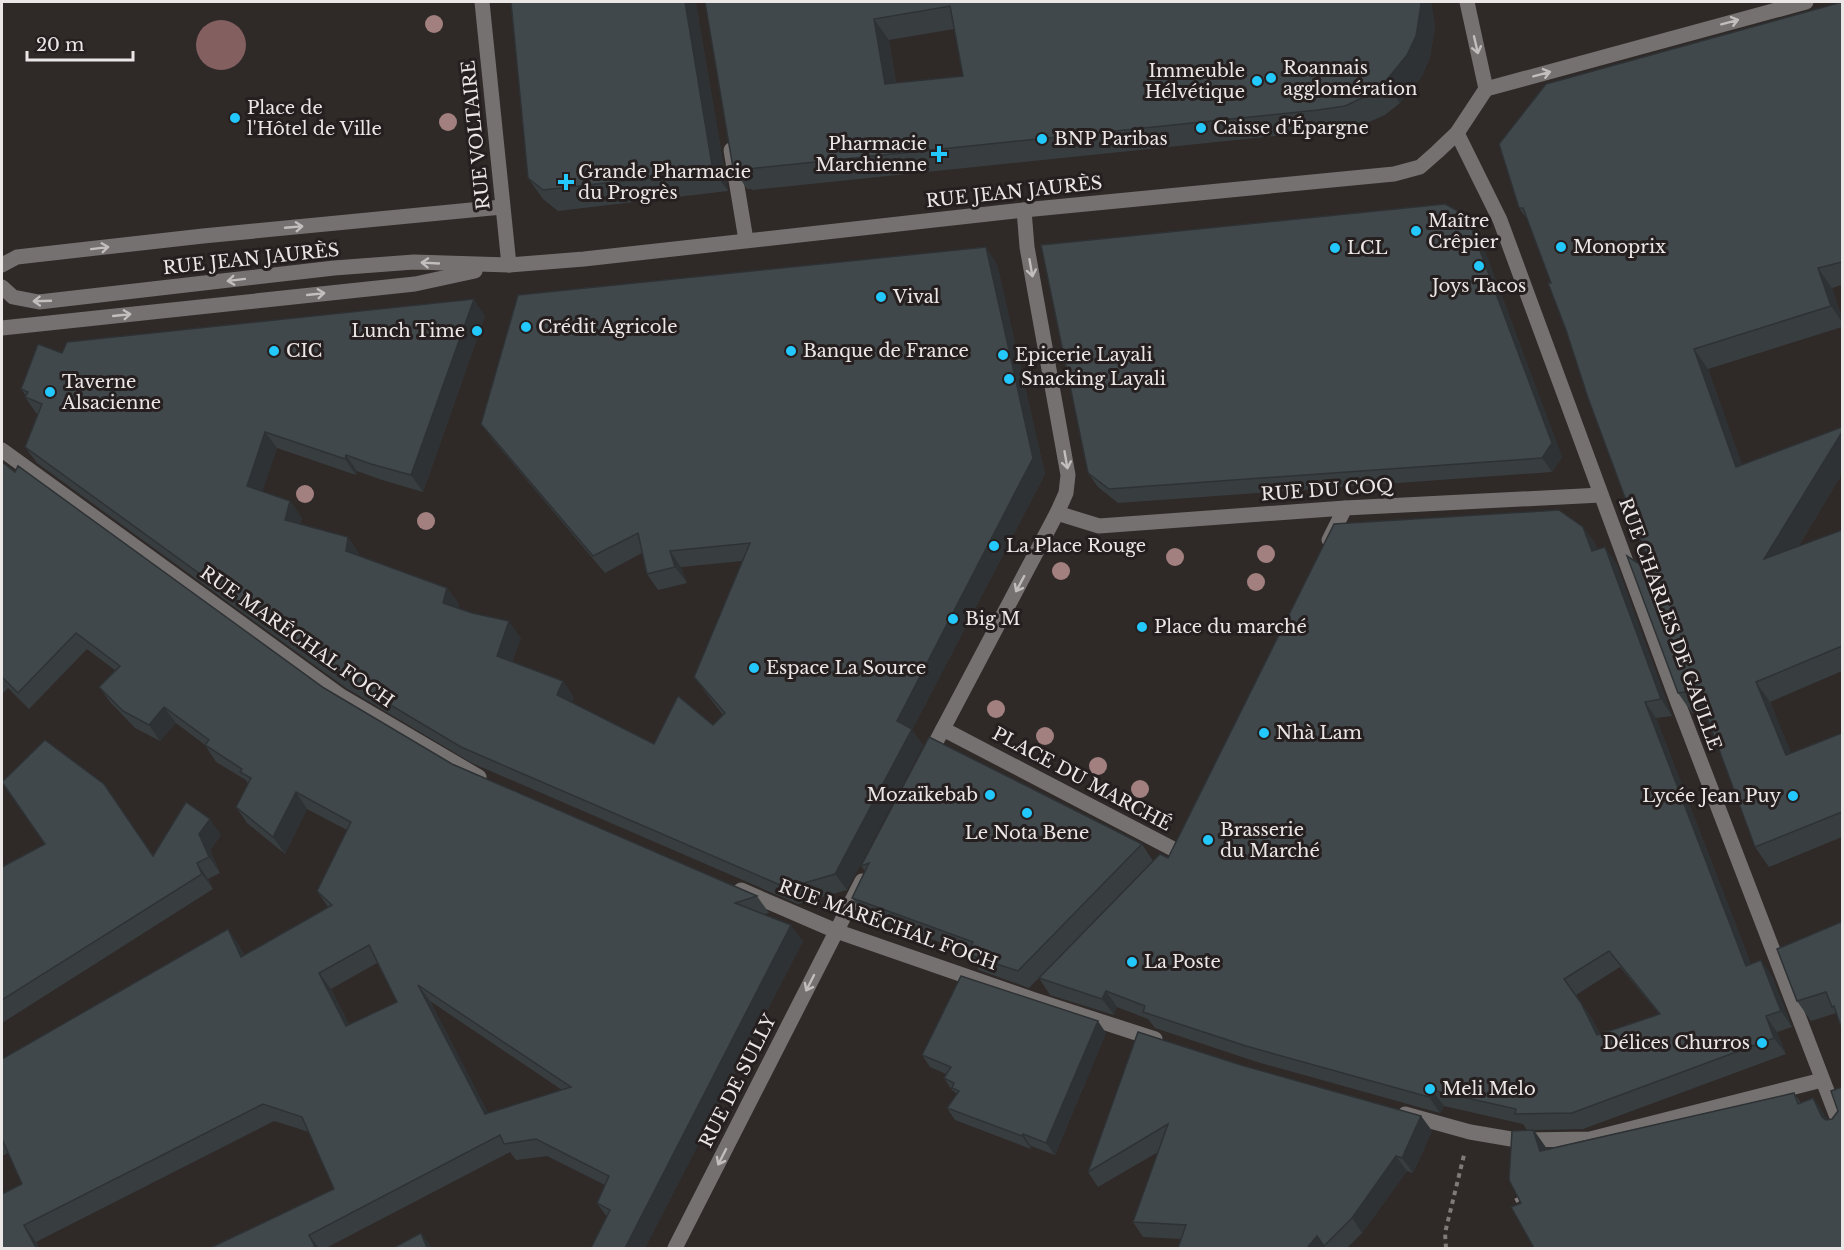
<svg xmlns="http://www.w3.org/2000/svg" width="1844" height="1250" viewBox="0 0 1844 1250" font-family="'Libre Baskerville',serif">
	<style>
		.water { fill: #845f5f }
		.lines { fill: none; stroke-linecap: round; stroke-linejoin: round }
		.path { stroke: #807a7a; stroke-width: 4; stroke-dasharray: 4.5 4.5; stroke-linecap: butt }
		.minor { stroke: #747170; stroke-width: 15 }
		.tree { fill: #a1807f }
		.wall { fill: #383e40; fill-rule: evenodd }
		.shaded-wall { fill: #2e3234 }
		.building { fill: #41484b; stroke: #2e3234; stroke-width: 1.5; fill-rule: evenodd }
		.oneway { stroke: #c2bebd }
		.poi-dot { fill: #23c9fe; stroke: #261f1f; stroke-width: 2 }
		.labels { text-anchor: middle; stroke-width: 6; stroke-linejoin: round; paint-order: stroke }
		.poi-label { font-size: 18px; fill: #ece7e7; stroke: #261f1f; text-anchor: start }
		.street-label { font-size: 18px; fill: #ece7e7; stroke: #261f1f }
	</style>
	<rect width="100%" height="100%" fill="#2f2928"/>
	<circle class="water" cx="221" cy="45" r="25"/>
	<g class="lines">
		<g class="path">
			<polyline points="1516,1198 1522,1208"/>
			<polyline points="1446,1248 1445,1233 1464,1155"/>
		</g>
		<g class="minor">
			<polyline points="482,2 509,265"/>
			<polyline points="1467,2 1486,89"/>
			<polyline points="1486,89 1806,2"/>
			<polyline points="1457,133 1500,220 1678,703 1842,1130"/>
			<polyline points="731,150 746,240"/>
			<polyline points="2,265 17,257 203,236 502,207"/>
			<polyline points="2,287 13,297 39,302 334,268 414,262 509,265 584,259 1024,210 1394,174 1420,167 1437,152 1457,133 1486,89"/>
			<polyline points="2,328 415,284 475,271"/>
			<polyline points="2,450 341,696 479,777"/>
			<polyline points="1057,513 1099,526 1345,508 1601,495"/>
			<polyline points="1329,540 1345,508"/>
			<polyline points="943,729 1177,851"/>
			<polyline points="927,759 1057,513 1066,493 1068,475 1027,247 1024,210"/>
			<polyline points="741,890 836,931 1032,999 1155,1039"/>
			<polyline points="1405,1114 1470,1132 1517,1140 1590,1139 1822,1080"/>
			<polyline points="675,1248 862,881"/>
		</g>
	</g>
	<g class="tree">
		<circle cx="434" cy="24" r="9"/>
		<circle cx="448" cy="122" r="9"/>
		<circle cx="305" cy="494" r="9"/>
		<circle cx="426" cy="521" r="9"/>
		<circle cx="1266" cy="554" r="9"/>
		<circle cx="1175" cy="557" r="9"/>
		<circle cx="1061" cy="571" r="9"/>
		<circle cx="1256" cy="582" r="9"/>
		<circle cx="996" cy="709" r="9"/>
		<circle cx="1045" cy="736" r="9"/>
		<circle cx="1098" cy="766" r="9"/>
		<circle cx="1140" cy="789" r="9"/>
	</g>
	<g class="wall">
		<polygon points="511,2 697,2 696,4 728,191 558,211 543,199 528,178"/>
		<path d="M705 2H1431L1435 26 1430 57 1422 76 1400 103 1385 115 1360 126 1333 130 753 190 751 189H747L733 168ZM954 29 963 76 896 83 889 40Z"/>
		<polygon points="1842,2 1842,285 1832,288 1842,318 1842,327 1708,369 1742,465 1842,474 1798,547 1842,530 1842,671 1770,702 1791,753 1842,733 1842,837 1769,867 1755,847 1705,711 1692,713 1678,693 1653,573 1551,283 1529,222 1519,208"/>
		<polygon points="1467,216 1477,230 1562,457 1552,472 1118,503 1098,487 1088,473"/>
		<polygon points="997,264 1045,474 912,730 923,745 847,890 798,904 472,763 346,688 37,463 25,447 38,414 37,414 25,397 26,396 21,389 62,353 485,316 423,492 382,480 357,471 356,475 277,448 262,491 290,501 302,518 300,524 348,537 359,554 359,556 447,588 459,604 458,608 521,638 512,662 563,681 574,698 572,703 654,744 713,725 723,715 706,693 694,677 742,561 681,567 687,583 658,590 647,574 642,553 605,573 493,440 481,424"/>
		<path d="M2 462 324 688 452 764 757 896 769 913 764 914 803 941 645 1248H591L607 1217 597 1203 605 1185 547 1156 516 1160 510 1152 326 1248H210L334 1189 309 1132 274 1121 36 1242 39 1248H2L22 1184 8 1153 2 1156V1059L228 929 239 946 244 955 328 907 317 891 347 830 307 809 285 854 247 823 236 807 248 784 246 780 216 762 205 745 176 723 160 741 135 728 111 703 99 687 116 671 87 649 29 709 8 688 2 694ZM377 963 397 1002 349 1024 331 989ZM430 1001 562 1090 488 1113Z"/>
		<path d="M1583 527 1595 543 1597 550 1616 563 1672 716 1656 718 1751 964 1772 976 1792 1027 1777 1032 1786 1054 1583 1129 1534 1130 1547 1149 1794 1093 1801 1103 1813 1098 1828 1120 1832 1119 1838 1111 1842 1087V1248L1521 1203 1527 1130 1523 1124 1444 1106 1440 1113 1257 1062 1155 1028 1148 1019 1117 1007 1114 1015 1050 995 1039 978 1168 858ZM1620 967 1659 1014 1600 1034 1592 1019 1576 995Z"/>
		<polygon points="929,737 1142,844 1153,861 1029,988 979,970 967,954 968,952 863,915 852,898 865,871 861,866"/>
		<polygon points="221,835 210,850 220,873 208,879 213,889 2,1023 2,867 153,856"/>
		<polygon points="1842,924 1836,1013 1811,1021 1797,1001"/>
		<polygon points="1106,1033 1055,1155 1031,1146 1031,1149 955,1120 947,1108 957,1094 952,1090 944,1078 946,1074 930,1067 922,1055"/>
		<polygon points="1241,1065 1421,1116 1432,1131 1413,1173 1407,1171 1362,1233 1347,1248 1178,1248 1181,1239 1143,1237 1133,1222 1158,1152 1098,1187 1088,1172"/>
	</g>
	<g class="shaded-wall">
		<polygon points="685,2 697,2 696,4 728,191 713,171"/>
		<polygon points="1420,2 1431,2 1435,26 1430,57 1422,76 1400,103 1385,82"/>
		<polygon points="874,19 889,40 899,104 885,84"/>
		<polygon points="1467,216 1477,230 1562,457 1552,472 1542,458"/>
		<polygon points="986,247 997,264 1045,474 912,730 923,745 847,890 835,874"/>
		<polygon points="1818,268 1832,288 1842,318 1842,322 1831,306"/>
		<polygon points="474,299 485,316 423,492 411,475"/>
		<polygon points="1694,349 1708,369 1750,487 1736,467"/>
		<polygon points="265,432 277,448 259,502 247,486"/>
		<polygon points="1842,432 1842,474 1778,579 1764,559"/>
		<polygon points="346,455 357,471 356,475 345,459"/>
		<polygon points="290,501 302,518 296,536 285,520"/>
		<polygon points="1583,527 1595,543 1604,567 1592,551"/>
		<polygon points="348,537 359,554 357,567 346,551"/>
		<polygon points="1605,547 1616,563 1672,716 1661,699"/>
		<polygon points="670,551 681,567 687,583 675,567"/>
		<polygon points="447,588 459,604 454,619 443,603"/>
		<polygon points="509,621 521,638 508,672 497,656"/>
		<polygon points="563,681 574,698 568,711 557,695"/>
		<polygon points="1756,682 1770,702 1800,774 1786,755"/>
		<polygon points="1645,702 1656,718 1758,982 1746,966"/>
		<polygon points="164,707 176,723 160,741 149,725"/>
		<polygon points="296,792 307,809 285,854 273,837"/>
		<polygon points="210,819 221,835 210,850 220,873 209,857 199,834"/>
		<polygon points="197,863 208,879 213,889 202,874"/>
		<polygon points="791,925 803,941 645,1248 625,1248"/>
		<polygon points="228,929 239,946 252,973 241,957"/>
		<polygon points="1761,960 1772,976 1792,1027 1781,1011"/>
		<polygon points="319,973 331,989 358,1042 346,1026"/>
		<polygon points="418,985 430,1001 497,1130 485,1114"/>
		<polygon points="1106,991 1117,1007 1114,1015 1102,999"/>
		<polygon points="1576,995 1592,1019 1608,1051 1597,1035"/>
		<polygon points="1766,1016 1777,1032 1786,1054 1774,1038"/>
		<polygon points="1098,1021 1106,1033 1055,1155 1046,1143"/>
		<polygon points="1432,1090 1444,1106 1440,1113 1429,1097"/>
		<polygon points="1813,1098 1827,1118 1835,1137 1822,1117"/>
		<polygon points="1421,1116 1432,1131 1413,1173 1402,1158"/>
		<polygon points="1533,1130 1547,1149 1540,1151"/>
		<polygon points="1023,1134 1031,1146 1031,1149 1022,1136"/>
		<polygon points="1396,1156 1407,1171 1362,1233 1352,1218"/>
		<polygon points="24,1225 36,1242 39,1248 36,1248"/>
		<polygon points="421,1233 432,1248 427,1248"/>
		<polygon points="309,1235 319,1248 316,1248"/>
		<polygon points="1317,1236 1325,1248 1307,1248"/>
	</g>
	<g class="building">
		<polygon points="511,2 685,2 713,171 543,190 528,178"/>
		<path d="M705 2H1420L1421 5 1416 36 1407 55 1385 82 1371 94 1345 106 1318 110 738 170V168H733ZM950 6 963 76 885 84 874 19Z"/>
		<polygon points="1842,2 1842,262 1818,268 1831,306 1694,349 1736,467 1842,427 1842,432 1764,559 1842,530 1842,646 1756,682 1786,755 1842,733 1842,812 1755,847 1697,690 1678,693 1627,556 1653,573 1588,398 1566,330 1548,283 1551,283 1523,208 1519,208 1499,144 1546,84"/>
		<polygon points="1445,204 1467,216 1552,443 1542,458 1109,489 1088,473 1041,245"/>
		<polygon points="986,247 1033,458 897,721 912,729 835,874 787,888 461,747 335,672 25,447 42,404 25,397 28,392 21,389 38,344 62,353 67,342 474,299 411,475 371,464 346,455 345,459 265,432 247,486 290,501 285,520 348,537 346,551 447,588 443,603 472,613 509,621 497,656 563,681 557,695 654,744 678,696 713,725 725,713 694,677 750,543 670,551 675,567 647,574 638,533 593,556 481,424 518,295"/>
		<path d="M2 462 15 472 18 466 324 688 452 764 757 896 735 903 791 925 625 1248H591L610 1210 597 1203 609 1176 536 1139 504 1144 500 1135 309 1235 315 1247 311 1248H210L334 1189 302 1117 263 1104 24 1225 36 1248H2V1194L22 1184 2 1139V1059L228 929 241 957 332 905 317 891 351 822 296 792 273 837 236 807 251 778 240 772 242 769 205 745 209 740 164 707 149 725 123 711 99 687 120 666 76 633 18 693 2 677ZM369 945 397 1002 346 1026 319 973ZM418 985 571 1087 485 1114Z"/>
		<path d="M1559 510 1583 527 1592 551 1605 547 1661 699 1645 702 1746 966 1761 960 1781 1011 1766 1016 1774 1038 1572 1113 1515 1114 1516 1109 1432 1090 1429 1097 1246 1046 1143 1012 1145 1006 1106 991 1102 999 1039 978 1160 854 1168 858 1334 524ZM1609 951 1660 1014 1597 1035 1581 1003 1564 979Z"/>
		<polygon points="929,737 1142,844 1018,971 967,954 973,942 852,898 869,863 861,866"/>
		<polygon points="45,740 104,784 153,856 186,802 210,819 199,834 209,857 197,863 202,874 2,1000 2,867 45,844 2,782"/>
		<polygon points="1841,922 1842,926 1842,1030 1834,1006 1832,1007 1826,992 1797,1001 1777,949"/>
		<polygon points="961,976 1098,1021 1046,1143 1023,1134 1022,1136 947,1108 959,1091 952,1088 954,1083 944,1078 951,1067 922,1055"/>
		<polygon points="1138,1032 1241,1065 1421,1116 1402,1158 1396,1156 1352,1218 1324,1246 1317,1236 1307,1248 1178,1248 1186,1225 1133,1222 1168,1124 1088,1172"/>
		<polygon points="1842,1087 1842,1248 1534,1248 1511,1207 1521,1203 1509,1180 1512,1131 1533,1130 1540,1151 1794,1093 1798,1104 1813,1098 1822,1117 1826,1120 1832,1119 1838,1111 1831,1091"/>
		<polygon points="421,1233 427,1248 393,1248"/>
	</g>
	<defs><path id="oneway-shaft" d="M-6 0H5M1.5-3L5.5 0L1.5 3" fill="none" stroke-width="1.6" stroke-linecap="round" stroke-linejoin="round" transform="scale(1.5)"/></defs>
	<g class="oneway">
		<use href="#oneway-shaft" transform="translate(1730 22) rotate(-15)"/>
		<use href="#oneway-shaft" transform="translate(1476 45) rotate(77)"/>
		<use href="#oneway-shaft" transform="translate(1542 74) rotate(-15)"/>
		<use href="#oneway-shaft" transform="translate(294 227) rotate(-5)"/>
		<use href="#oneway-shaft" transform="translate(100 248) rotate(-7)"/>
		<use href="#oneway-shaft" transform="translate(430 263) rotate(-177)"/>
		<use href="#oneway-shaft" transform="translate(1031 268) rotate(80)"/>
		<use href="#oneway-shaft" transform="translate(236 280) rotate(173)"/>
		<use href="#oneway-shaft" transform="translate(316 294) rotate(-6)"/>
		<use href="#oneway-shaft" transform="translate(42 301) rotate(178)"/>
		<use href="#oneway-shaft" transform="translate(122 315) rotate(-6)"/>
		<use href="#oneway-shaft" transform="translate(1066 460) rotate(80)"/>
		<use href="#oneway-shaft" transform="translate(1020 584) rotate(118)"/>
		<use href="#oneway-shaft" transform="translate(810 983) rotate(117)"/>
		<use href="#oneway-shaft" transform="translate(722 1157) rotate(117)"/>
	</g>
	<g class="poi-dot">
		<circle cx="1271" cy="78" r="6"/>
		<circle cx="1257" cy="81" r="6"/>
		<circle cx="235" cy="118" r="6"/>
		<circle cx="1201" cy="128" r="6"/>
		<circle cx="1042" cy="139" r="6"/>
		<path d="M936 145h6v6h6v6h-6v6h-6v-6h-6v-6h6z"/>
		<path d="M563 173h6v6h6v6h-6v6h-6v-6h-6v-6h6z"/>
		<circle cx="1416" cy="231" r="6"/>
		<circle cx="1561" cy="247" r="6"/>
		<circle cx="1335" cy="248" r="6"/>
		<circle cx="1479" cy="266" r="6"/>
		<circle cx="881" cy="297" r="6"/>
		<circle cx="526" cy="327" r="6"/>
		<circle cx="477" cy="331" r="6"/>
		<circle cx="274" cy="351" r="6"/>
		<circle cx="791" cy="351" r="6"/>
		<circle cx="1003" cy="355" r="6"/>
		<circle cx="1009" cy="379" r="6"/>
		<circle cx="50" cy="392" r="6"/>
		<circle cx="994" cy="546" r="6"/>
		<circle cx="953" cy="619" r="6"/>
		<circle cx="1142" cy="627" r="6"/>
		<circle cx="754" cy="668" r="6"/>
		<circle cx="1264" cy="733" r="6"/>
		<circle cx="990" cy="795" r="6"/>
		<circle cx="1793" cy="796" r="6"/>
		<circle cx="1027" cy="813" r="6"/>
		<circle cx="1208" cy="840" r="6"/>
		<circle cx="1132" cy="962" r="6"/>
		<circle cx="1762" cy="1043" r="6"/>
		<circle cx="1430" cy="1089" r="6"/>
	</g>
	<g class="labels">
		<g class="poi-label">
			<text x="1283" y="74">Roannais<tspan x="1283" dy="21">agglomération</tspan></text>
			<text x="1245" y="77" text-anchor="end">Immeuble<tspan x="1245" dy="21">Hélvétique</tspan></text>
			<text x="247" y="114">Place de<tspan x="247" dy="21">l'Hôtel de Ville</tspan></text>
			<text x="1213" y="134">Caisse d'Épargne</text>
			<text x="1054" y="145">BNP Paribas</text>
			<text x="927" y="150" text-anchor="end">Pharmacie<tspan x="927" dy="21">Marchienne</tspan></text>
			<text x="578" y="178">Grande Pharmacie<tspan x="578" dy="21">du Progrès</tspan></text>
			<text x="1428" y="227">Maître<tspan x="1428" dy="21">Crêpier</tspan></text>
			<text x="1573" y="253">Monoprix</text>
			<text x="1347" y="254">LCL</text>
			<text x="1479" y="292" text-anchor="middle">Joys Tacos</text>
			<text x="893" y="303">Vival</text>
			<text x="538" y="333">Crédit Agricole</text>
			<text x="465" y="337" text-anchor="end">Lunch Time</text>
			<text x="286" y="357">CIC</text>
			<text x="803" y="357">Banque de France</text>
			<text x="1015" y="361">Epicerie Layali</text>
			<text x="1021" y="385">Snacking Layali</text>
			<text x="62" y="388">Taverne<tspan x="62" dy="21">Alsacienne</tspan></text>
			<text x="1006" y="552">La Place Rouge</text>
			<text x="965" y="625">Big M</text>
			<text x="1154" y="633">Place du marché</text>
			<text x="766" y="674">Espace La Source</text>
			<text x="1276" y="739">Nhà Lam</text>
			<text x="978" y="801" text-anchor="end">Mozaïkebab</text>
			<text x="1781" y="802" text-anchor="end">Lycée Jean Puy</text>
			<text x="1220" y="836">Brasserie<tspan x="1220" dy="21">du Marché</tspan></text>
			<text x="1027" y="839" text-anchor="middle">Le Nota Bene</text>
			<text x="1144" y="968">La Poste</text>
			<text x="1750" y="1049" text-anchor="end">Délices Churros</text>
			<text x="1442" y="1095">Meli Melo</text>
		</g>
		<g class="street-label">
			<text transform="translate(476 135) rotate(-96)" y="6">RUE VOLTAIRE</text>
			<text transform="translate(1014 192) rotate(-6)" y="6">RUE JEAN JAURÈS</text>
			<text transform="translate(251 259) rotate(-6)" y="6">RUE JEAN JAURÈS</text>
			<text transform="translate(1327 490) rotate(-4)" y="6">RUE DU COQ</text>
			<text transform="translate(1670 624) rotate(70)" y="6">RUE CHARLES DE GAULLE</text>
			<text transform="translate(297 637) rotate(35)" y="6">RUE MARÉCHAL FOCH</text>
			<text transform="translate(1082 779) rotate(28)" y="6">PLACE DU MARCHÉ</text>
			<text transform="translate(888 925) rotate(20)" y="6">RUE MARÉCHAL FOCH</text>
			<text transform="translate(738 1081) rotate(-63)" y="6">RUE DE SULLY</text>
		</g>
	</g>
	<rect width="1844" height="1250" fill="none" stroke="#ece7e7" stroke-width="6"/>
	<path d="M27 51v9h106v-9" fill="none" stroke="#ece7e7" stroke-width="3"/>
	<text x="36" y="51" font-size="18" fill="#ece7e7" stroke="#261f1f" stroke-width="4.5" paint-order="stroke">20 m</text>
</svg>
